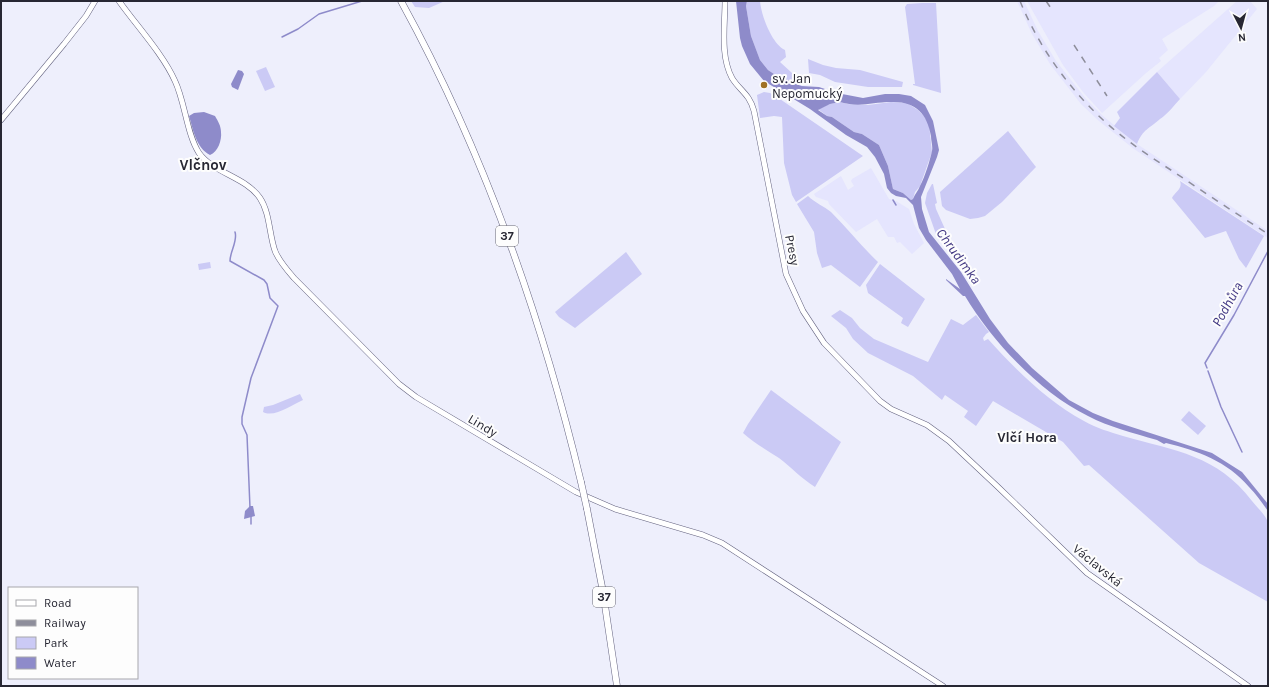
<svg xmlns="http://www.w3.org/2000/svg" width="1269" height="687" viewBox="0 0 1269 687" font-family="Karla,sans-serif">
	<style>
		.built { fill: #e5e5fe }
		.green { fill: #cbcaf5 }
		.water { fill: #8e8bca; fill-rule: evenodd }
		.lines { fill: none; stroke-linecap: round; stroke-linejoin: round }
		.stream { stroke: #8e8bca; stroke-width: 1.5 }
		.minor-casing { stroke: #63627f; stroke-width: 6 }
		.major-casing { stroke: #63627f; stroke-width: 7 }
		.minor { stroke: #fff; stroke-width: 5 }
		.major { stroke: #fff; stroke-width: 6 }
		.rail { stroke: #8e8e9b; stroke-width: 1.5; stroke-dasharray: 7 7; stroke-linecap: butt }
		.major-bridge-casing { stroke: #63627f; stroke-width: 7; stroke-linecap: butt }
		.major-bridge { stroke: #fff; stroke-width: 6 }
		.poi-dot { fill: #a07224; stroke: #fdfdfd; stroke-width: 1.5 }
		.labels { text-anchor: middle; stroke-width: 4; stroke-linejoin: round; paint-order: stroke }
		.shield { fill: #fdfdfd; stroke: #676770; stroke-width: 1 }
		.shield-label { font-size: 12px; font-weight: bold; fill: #272733 }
		.poi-label { font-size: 13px; fill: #272733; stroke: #fdfdfd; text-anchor: start }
		.street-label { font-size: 13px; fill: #272733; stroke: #fdfdfd }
		.water-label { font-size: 14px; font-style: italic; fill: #423883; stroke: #fdfdfd }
		.neighbourhood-label { font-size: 14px; font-weight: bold; fill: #272733; stroke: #fdfdfd }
		.quarter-label { font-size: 15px; font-weight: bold; fill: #272733; stroke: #fdfdfd }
	</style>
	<rect width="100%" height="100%" fill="#eeeffc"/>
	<g class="built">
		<polygon points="1017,1 1024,1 1038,31 1056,61 1086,99 1103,116 1137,144 1268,231 1268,238 1134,149 1099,121 1081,104 1050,64 1032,34"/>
		<polygon points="1027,1 1219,1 1214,6 1162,39 1168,50 1159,58 1161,61 1146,73 1102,113 1083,92 1063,65"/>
		<polygon points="1237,1 1250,1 1257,9 1206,72 1180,99 1157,72"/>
		<polygon points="871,168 889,199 896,201 909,209 914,224 924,243 912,254 900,242 897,243 894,237 888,237 877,219 856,232 829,204 828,201 816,197 814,194 841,176 848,190 854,186 851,181 852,179"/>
	</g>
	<g class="green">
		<polygon points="411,1 445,1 429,8 415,7"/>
		<path d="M747 1H760C761 15 772 44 785 50L786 57 780 62 792 73 805 80 801 86 774 74 768 70 760 60 751 36 746 6Z"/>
		<polygon points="922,3 936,3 941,93 913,85 913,84 915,84 905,7 907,4"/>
		<polygon points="808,59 823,65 836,68 860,70 903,82 902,87 868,87 835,82 820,75 809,73"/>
		<polygon points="266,67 275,87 265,91 256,71"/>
		<path d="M1157 72 1180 99C1174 105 1168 114 1160 119 1149 129 1143 129 1137 144L1114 126 1120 118 1117 112Z"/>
		<polygon points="764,92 770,93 777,97 863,156 796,202 792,195 784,163 782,117 774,116 760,118 757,95"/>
		<polygon points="840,102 847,104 868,105 891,102 907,103 918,110 923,115 929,124 932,152 920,186 915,192 913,199 911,200 903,193 893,189 888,166 879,145 862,134 854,132 832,117 827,116 818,109 830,104"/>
		<polygon points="1008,131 1036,167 1002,202 985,216 978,218 970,219 946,210 942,206 940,192"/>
		<path d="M1180 181 1264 236 1246 268 1239 259 1226 231 1205 238 1172 198C1175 192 1183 189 1180 181Z"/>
		<polygon points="932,184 933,184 937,203 935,204 936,209 954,249 951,251 937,237 925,203 927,193"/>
		<path d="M808 196C815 203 824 206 831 212 847 228 861 246 878 262L860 287 831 265 822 268 817 253 814 232 797 204Z"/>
		<polygon points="626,252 642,274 575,328 559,317 555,312"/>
		<polygon points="210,262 211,268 199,270 198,264"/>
		<polygon points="880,264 925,299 908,327 901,323 903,318 868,293 866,285"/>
		<path d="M840 310 852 318 860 328 874 339 928 362 951 319 963 325 976 315 989 332 986 334 983 338 984 341 988 339C1016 370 1047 401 1084 421 1096 428 1110 432 1123 436 1176 451 1217 455 1252 501 1257 507 1264 514 1267 520 1269 526 1268 591 1268 602L1199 563 1089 465 1084 466 1063 442 993 401 976 426 964 417 968 411 945 395 942 400 913 376 868 353 853 339 846 328 831 316Z"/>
		<path d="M771 390 841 442 815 487C802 479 791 467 779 458 767 450 754 443 743 433L748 424Z"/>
		<path d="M300 394 303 400C292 405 274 418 263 412L264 407 273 405Z"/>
		<polygon points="1189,411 1206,426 1198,435 1181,420"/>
	</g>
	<g class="water">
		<path d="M736 1H747L746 6 751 36 760 60 768 70 774 74 801 86 819 87 837 93 863 98 885 94H899L911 96 925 105 933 121 939 150 937 157 921 197 922 209 929 232 961 272 990 319 1008 343 1032 368 1069 400 1093 413 1113 421 1212 453 1242 472 1268 504V511C1262 503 1256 494 1249 487 1227 461 1198 451 1166 443L1164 444 1157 440C1133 433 1109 427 1088 416 1040 393 992 341 965 296H963L946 280V279L960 289 952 274 926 240 919 228 913 205 906 198 896 196 891 193 887 188 884 174 875 157 867 147 846 135 810 109 764 81 750 64 742 46 740 38ZM840 102C860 108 872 102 891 102 915 101 927 113 931 136 931 141 933 146 932 151 930 160 925 177 920 186 918 191 915 194 913 199L911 200 903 193 893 189 888 166 879 145 862 134 854 132 832 117 827 116 818 110 830 104Z"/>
		<polygon points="238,70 242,71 244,74 238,90 232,87 231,84"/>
		<path d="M204 112 215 116C218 121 221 126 221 132 222 140 218 152 210 155 196 148 193 129 189 116L194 113Z"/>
		<polygon points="250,506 253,506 255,516 244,519 245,511"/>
	</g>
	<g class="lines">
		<g class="stream">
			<polyline points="282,37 298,29 319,14 362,1"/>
			<polyline points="893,200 896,205"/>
			<path d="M235 232C238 241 230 251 230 261L264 280 267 284 270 298 278 306 251 378 242 417V424L247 435 250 508"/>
			<polyline points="1207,368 1205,363 1234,315 1268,251"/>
			<polyline points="1208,371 1221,407 1242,452"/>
			<polyline points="251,515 251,524"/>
		</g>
		<g class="minor-casing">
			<g id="minor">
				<path d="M119 1C136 25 163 54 175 81 185 102 187 135 199 153 213 173 246 177 260 198 270 213 269 234 275 251 279 261 287 270 294 278L399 384 416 397 576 492 615 509 703 535 722 543 943 686"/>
				<path d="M725 1C725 25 720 56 732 78 740 91 749 93 754 111L786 274 803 311 824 343 880 401 891 409 927 425 949 441 998 487 1087 573 1248 686"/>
				<polyline points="1,120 64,44 86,16 95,1"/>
			</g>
		</g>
		<g class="major-casing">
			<g id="major">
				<path d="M401 1C484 152 541 315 581 482"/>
				<polyline points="587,509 603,592 617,686"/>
			</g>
		</g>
		<use href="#minor" class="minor"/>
		<use href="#major" class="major"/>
		<g class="rail">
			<path d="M1020 1C1038 45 1066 85 1101 118 1123 139 1149 156 1174 172 1205 193 1237 214 1268 234"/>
			<polyline points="1046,1 1053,11"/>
			<polyline points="1074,45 1107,96"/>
		</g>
		<g class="major-bridge-casing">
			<polyline id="major-bridge" points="581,482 587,509"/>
		</g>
		<use href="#major-bridge" class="major-bridge"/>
	</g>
	<circle class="poi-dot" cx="764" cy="85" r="4"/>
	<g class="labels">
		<g class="shield">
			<rect x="496" y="226" width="22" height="20" rx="3"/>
			<rect x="593" y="587" width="22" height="20" rx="3"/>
		</g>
		<g class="shield-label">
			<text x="507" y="240">37</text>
			<text x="604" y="601">37</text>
		</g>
		<g class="poi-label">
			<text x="772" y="83">sv. Jan<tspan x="772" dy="15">Nepomucký</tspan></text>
		</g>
		<g class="street-label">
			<text transform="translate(793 250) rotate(79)" y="5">Presy</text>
			<text transform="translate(483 425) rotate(31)" y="5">Lindy</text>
			<text transform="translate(1098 565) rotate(39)" y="5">Václavská</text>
		</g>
		<g class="water-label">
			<text transform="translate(959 256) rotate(54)" y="5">Chrudimka</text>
			<text transform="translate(1227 304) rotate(-61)" y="5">Podhůra</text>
		</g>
		<g class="neighbourhood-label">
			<text x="1027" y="442">Vlčí Hora</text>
		</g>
		<g class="quarter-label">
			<text x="203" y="170">Vlčnov</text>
		</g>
	</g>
	<rect width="1269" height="687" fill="none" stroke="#272733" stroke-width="4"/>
	<rect x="8" y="587" width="130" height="92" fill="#fdfdfd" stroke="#a7a7ac"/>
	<rect x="16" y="600" width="20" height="6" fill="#ffffff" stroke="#a7a7ac"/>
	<text x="44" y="607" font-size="12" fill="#272733">Road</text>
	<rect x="16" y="620" width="20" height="6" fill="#8e8e9b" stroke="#a7a7ac"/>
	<text x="44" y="627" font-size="12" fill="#272733">Railway</text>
	<rect x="16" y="637" width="20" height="12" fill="#cbcaf5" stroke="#a7a7ac"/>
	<text x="44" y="647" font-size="12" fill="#272733">Park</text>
	<rect x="16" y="657" width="20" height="12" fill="#8e8bca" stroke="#a7a7ac"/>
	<text x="44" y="667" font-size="12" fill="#272733">Water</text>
	<g transform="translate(1241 28) rotate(174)" stroke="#fdfdfd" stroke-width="3" paint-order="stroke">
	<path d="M0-3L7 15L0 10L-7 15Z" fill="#272733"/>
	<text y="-6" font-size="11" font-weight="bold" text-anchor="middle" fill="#272733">N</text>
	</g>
</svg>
